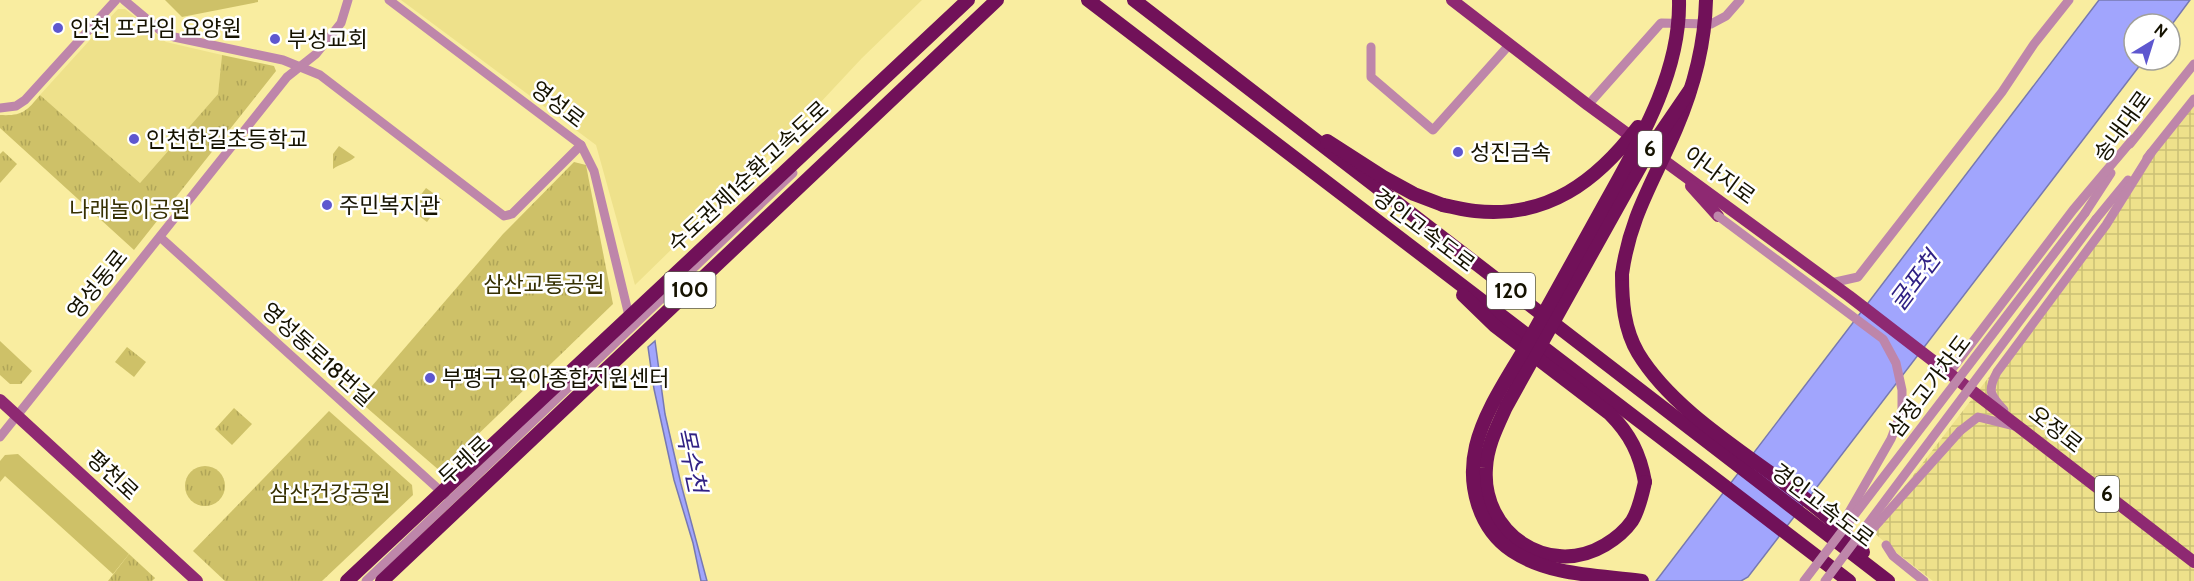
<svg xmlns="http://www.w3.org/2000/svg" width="2194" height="581" viewBox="0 0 2194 581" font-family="Cabin,'Noto Sans KR',sans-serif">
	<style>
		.built { fill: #eee18b }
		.industrial { fill: url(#industrial-grid) }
		.green { fill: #cec168 }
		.park { fill: url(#park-tufts) }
		.water { fill: #a1a5fd; stroke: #7779b1; stroke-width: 1.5 }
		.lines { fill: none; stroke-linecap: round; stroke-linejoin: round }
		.minor { stroke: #be86aa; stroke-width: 9 }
		.major { stroke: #8e2972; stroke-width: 12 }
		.highway { stroke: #711159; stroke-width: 14 }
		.minor-bridge { stroke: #be86aa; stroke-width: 9 }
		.highway-bridge { stroke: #711159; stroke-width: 14 }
		.poi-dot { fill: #5e57cf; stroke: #fff; stroke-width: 2 }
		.labels { text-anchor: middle; stroke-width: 5; stroke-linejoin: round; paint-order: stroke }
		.shield { fill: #fff; stroke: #5b594c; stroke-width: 1.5 }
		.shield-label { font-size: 21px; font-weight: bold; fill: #151200 }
		.poi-label { font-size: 22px; fill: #151200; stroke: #fff; text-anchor: start }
		.street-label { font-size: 22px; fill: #151200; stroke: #fff }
		.park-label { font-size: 22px; fill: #363002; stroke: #fff }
		.water-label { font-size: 24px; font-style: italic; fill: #302184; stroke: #fff }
	</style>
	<defs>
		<pattern id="industrial-grid" width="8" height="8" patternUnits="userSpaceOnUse" patternTransform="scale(1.5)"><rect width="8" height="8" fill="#eee18b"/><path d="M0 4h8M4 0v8" fill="none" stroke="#cbc076"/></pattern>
		<pattern id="park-tufts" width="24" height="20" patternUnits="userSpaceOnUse" patternTransform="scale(1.5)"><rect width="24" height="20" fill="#cec168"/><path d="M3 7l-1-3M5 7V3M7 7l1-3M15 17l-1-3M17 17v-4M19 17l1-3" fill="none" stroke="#b0a558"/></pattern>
	</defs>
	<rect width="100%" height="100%" fill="#f9eda0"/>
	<g class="built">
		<polygon points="401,0 922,0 862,58 805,119 635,285 596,145"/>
		<polygon points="118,9 125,9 166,42 222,55 218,94 140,183 40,95"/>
	</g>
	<polygon class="industrial" points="2194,100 2194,581 1933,581 1897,553 1871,530 2106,225 2151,153"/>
	<g class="green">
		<polygon points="165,0 258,0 258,2 182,17"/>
		<polygon points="18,454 129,554 113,574 5,476 0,482 0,461 5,455"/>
	</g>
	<g class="park">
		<path d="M222 55 274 66 276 71 134 250 0 128V115C22 116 26 112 40 95L140 183 218 94Z"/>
		<path d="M339 146 355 157C349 163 341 163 333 169V154Z"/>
		<polygon points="3,151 17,164 0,183 0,154"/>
		<polygon points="574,162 586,165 613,304 440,471 359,401 503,234"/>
		<polygon points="426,188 443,200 427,222 410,209"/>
		<polygon points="0,341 32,371 21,384 10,384 0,375"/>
		<polygon points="127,347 146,362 134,377 115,362"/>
		<polygon points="234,408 252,424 232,445 215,429"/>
		<polygon points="329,411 412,485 413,495 322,581 225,581 193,551"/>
		<circle cx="205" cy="486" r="20"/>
		<polygon points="129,554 155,578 152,581 108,581"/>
	</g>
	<g class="water">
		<polygon points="2099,0 2190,0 2170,27 2170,24 2134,24 2134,60 2144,60 1748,577 1741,581 1656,581"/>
		<polygon points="655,341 665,414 681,484 707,581 701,581 693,543 674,480 654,389 648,347"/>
	</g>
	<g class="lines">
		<g class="minor">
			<polyline points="124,0 161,31 174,37 283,60 320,75 504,216 512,214 581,145"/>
			<polyline points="389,0 581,145 594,171 630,320"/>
			<polyline points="1371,47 1371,77 1433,130 1510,44"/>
			<polyline points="1588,105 1661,23 1711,24 1726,16 1740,0"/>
			<polyline points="0,108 16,106 25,100 116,0"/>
			<polyline points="2130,144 2194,64"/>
			<polyline points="2147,158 2194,99"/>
			<polyline points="2085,213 2111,173"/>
			<polyline points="2096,219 2128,180"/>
			<polyline points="160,237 445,495"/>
			<polyline points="1831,283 1858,277 2002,92 2034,44 2069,0"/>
			<polyline points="1949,373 2073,210 2133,139"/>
			<path d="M2004 410C1990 395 1987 391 1997 372L2106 225 2151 153"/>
			<polyline points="1960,431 1978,417 2014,426"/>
			<polyline points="0,437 287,77 316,54 341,23 348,0"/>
			<polyline points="1886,545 1893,556 1924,581"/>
			<polyline points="366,581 793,173"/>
		</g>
		<g class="major">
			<polyline points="1452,0 1588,105 1849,296 2194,562"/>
			<polyline points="1691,186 1718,216"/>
			<polyline points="0,400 197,581"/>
		</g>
		<g class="highway">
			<polyline points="1088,0 1849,581"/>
			<polyline points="1134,0 1888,581"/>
			<polyline points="1327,141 1383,177 1414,194 1443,205"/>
			<path d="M1622 274C1622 302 1624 329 1638 353 1678 419 1766 464 1824 514 1838 525 1850 539 1863 552"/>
			<path d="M1463 295 1495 326 1610 414C1630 434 1640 454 1645 482"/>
			<polyline points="382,581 997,0"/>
		</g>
		<g class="minor-bridge">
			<polyline points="1718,216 1883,339 1896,363 1902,390 1902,411 1891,439 1844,521"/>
			<polyline points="1861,542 1960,431"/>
			<polyline points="1804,581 2085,213"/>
			<polyline points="1825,581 2096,219"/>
		</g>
		<g class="highway-bridge">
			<path d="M1443 205C1454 207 1464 210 1475 211 1547 219 1597 181 1638 127"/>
			<path d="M1622 274C1630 216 1654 181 1676 129 1693 89 1705 44 1706 0"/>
			<path d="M1645 482C1642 495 1639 510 1632 521 1625 531 1615 539 1605 545 1548 579 1481 532 1486 468 1487 446 1497 427 1506 407L1651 147 1690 90"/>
			<polyline points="347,581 968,0"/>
			<path d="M1642 581C1598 575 1550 576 1512 551 1478 528 1467 484 1476 446 1484 413 1505 382 1522 353 1547 308 1572 263 1597 218 1633 152 1681 78 1679 0"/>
		</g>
	</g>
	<g class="poi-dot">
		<circle cx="58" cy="28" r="6"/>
		<circle cx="275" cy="39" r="6"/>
		<circle cx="134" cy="139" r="6"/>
		<circle cx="1458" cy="152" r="6"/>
		<circle cx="327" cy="205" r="6"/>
		<circle cx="430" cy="378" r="6"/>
	</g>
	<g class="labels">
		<g class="shield">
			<rect x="1638" y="131" width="24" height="36" rx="4.5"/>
			<rect x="664.5" y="272" width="51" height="36" rx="4.5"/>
			<rect x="1487" y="273" width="48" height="36" rx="4.5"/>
			<rect x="2095" y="476" width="24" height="36" rx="4.5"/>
		</g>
		<g class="shield-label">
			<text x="1650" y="156">6</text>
			<text x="690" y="297">100</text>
			<text x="1511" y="298">120</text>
			<text x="2107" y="501">6</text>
		</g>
		<g class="poi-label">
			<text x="70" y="36">인천 프라임 요양원</text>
			<text x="287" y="47">부성교회</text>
			<text x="146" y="147">인천한길초등학교</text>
			<text x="1470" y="160">성진금속</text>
			<text x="339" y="213">주민복지관</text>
			<text x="442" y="386">부평구 육아종합지원센터</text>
		</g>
		<g class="street-label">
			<text transform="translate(558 104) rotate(37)" y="8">영성로</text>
			<text transform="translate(2122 126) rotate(-54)" y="8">송내대로</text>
			<text transform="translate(1720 175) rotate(36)" y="8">아나지로</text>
			<text transform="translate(748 176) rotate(-43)" y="8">수도권제1순환고속도로</text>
			<text transform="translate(1424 230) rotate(37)" y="8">경인고속도로</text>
			<text transform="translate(97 284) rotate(-51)" y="8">영성동로</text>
			<text transform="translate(318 354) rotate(42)" y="8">영성동로18번길</text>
			<text transform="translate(1929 386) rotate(-53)" y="8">삼정고가차도</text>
			<text transform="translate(2056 429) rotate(38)" y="8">오정로</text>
			<text transform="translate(464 460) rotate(-43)" y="8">두레로</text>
			<text transform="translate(113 475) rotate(43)" y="8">평천로</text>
			<text transform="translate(1823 505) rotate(37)" y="8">경인고속도로</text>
		</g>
		<g class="park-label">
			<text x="130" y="217">나래놀이공원</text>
			<text x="544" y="292">삼산교통공원</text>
			<text x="330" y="501">삼산건강공원</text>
		</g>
		<g class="water-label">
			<text transform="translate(1915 281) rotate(-53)" y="8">굴포천</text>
			<text transform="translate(691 460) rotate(78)" y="8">목수천</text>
		</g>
	</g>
	<g transform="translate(2152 42) rotate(38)"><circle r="28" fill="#ffffff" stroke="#a1a099" stroke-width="1.5"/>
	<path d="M0-4.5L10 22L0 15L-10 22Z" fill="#5e57cf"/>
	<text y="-9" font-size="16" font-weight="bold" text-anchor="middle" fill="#151200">N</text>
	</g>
</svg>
